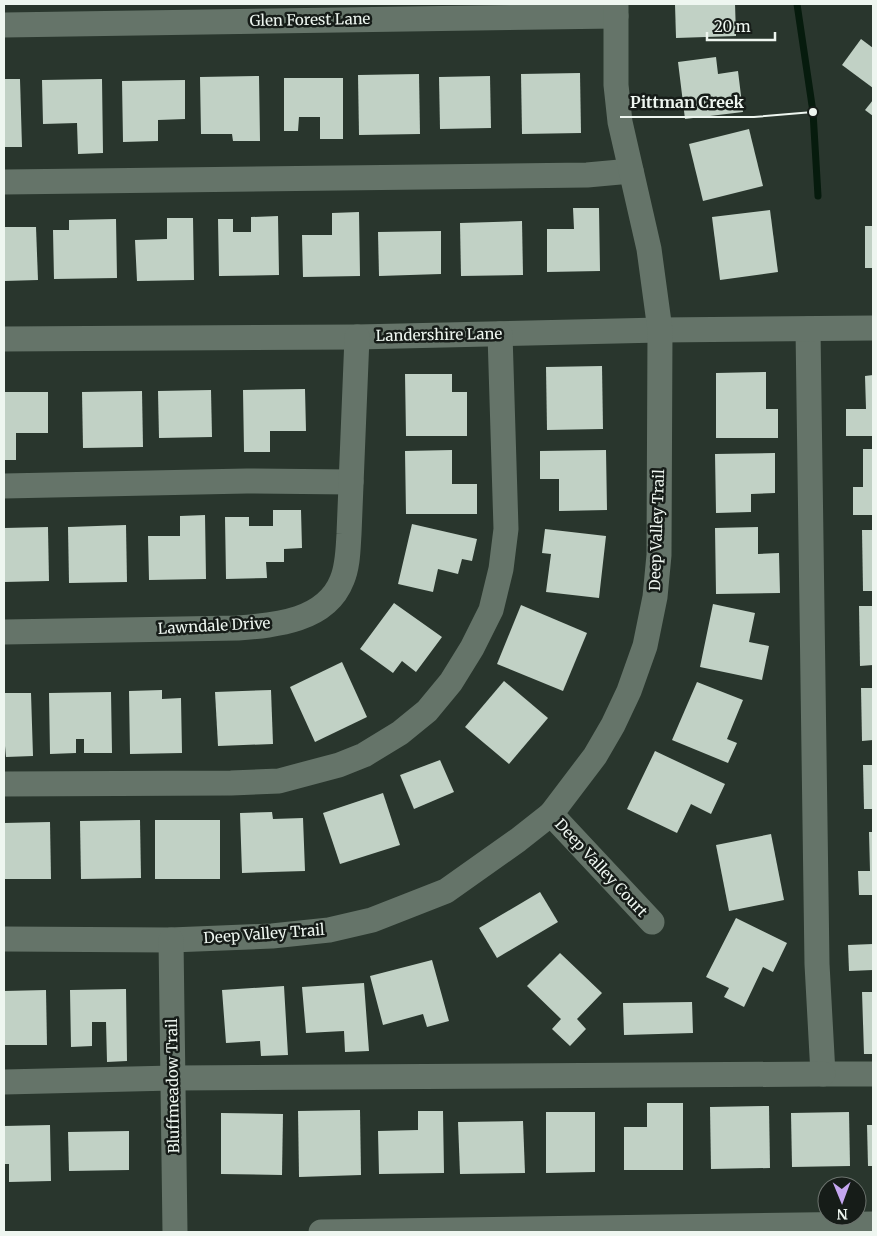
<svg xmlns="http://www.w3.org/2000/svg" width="877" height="1236" viewBox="0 0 877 1236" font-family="Merriweather,serif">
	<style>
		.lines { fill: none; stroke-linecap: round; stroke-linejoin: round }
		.stream { stroke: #061b0d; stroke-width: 7 }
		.building { fill: #c1d1c5 }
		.minor { stroke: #657469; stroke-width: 25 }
		.labels { text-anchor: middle; stroke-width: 5; stroke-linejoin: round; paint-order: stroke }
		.street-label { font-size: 15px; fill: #eef6f0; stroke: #161c18 }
		.leader { fill: none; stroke: #eef6f0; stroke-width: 2 }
		.callout-dot { fill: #eef6f0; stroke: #161c18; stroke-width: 2 }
		.callout-label { font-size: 16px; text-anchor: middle; font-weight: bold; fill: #eef6f0; stroke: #161c18; stroke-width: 5; stroke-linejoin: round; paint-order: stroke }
	</style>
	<rect width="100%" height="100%" fill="#29362d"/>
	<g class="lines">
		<polyline class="stream" points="797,4 813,112 818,196"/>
	</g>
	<g class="building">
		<polygon points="675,4 735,4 736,36 676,38"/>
		<polygon points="861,39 873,48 873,88 842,65"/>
		<polygon points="716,57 718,74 738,71 743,112 685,119 678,62"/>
		<polygon points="580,73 581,133 522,134 521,74"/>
		<polygon points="419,74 420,134 359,135 358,75"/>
		<polygon points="259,76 260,141 233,141 232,134 201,134 200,77"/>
		<polygon points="490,76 491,128 440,129 439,77"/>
		<polygon points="284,78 343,78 343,139 320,139 320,117 299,117 298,131 284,131"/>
		<polygon points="4,79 20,79 22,147 4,147"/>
		<polygon points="102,79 103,153 78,154 77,123 43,124 42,80"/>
		<polygon points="185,80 185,119 158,120 158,141 123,142 122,81"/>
		<polygon points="873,100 873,116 865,110"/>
		<polygon points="749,129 763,186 703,201 689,144"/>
		<polygon points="573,208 599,208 600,271 547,272 547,229 574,229"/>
		<polygon points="770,210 778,272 720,280 712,217"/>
		<polygon points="359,212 360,276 303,277 302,235 332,235 332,213"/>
		<polygon points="278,216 279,275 219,276 218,219 233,219 233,232 251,232 251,217"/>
		<polygon points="167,218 193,218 194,280 137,281 135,240 167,239"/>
		<polygon points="116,219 117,278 54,279 53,230 69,230 69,220"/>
		<polygon points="522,221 523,275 461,276 460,223"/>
		<rect x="865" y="226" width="8" height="42"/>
		<polygon points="4,227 36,227 38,280 4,281"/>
		<polygon points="441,231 441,274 379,276 378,232"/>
		<polygon points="602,366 603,429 547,430 546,367"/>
		<polygon points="766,372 766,409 778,409 778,438 716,438 716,373"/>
		<polygon points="405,374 452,374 452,392 467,392 467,436 406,436"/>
		<polygon points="873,375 873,436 846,436 846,409 866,409 865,376"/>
		<polygon points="305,389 306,431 270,431 270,452 244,452 243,390"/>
		<polygon points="211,390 212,437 159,438 158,391"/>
		<polygon points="142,391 143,447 83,448 82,392"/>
		<polygon points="4,392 48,392 48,433 16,433 16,460 4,460"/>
		<polygon points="863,449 873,449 873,515 853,515 853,487 863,487"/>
		<polygon points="452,450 452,484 477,484 477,514 406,514 405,451"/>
		<polygon points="606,450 607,510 559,511 559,479 540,479 540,451"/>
		<polygon points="775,453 775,493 751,494 751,512 716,513 715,454"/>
		<polygon points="273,510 301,510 302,548 284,549 284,562 266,562 267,578 226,579 225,517 249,517 249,526 273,526"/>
		<polygon points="205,515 206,579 149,580 148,536 180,536 180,516"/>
		<polygon points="412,524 477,539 472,561 462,559 458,574 438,569 433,592 398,584"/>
		<polygon points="126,525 127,582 69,583 68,527"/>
		<polygon points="48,527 49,581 4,582 4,528"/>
		<polygon points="758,527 758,554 779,553 780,593 716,594 715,528"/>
		<polygon points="545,529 606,536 599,598 546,592 551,554 542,553"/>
		<polygon points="862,530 873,530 873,591 863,591"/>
		<polygon points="394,603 442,637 416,672 402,661 393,673 360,649"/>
		<polygon points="713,604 755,613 749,642 769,646 762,680 700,667"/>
		<polygon points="521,605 587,633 563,691 497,664"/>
		<polygon points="859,606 873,606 873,665 860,666"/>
		<polygon points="342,662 367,717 315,742 290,687"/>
		<polygon points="504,681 548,718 509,764 465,727"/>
		<polygon points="697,682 743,700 727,739 737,743 728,763 672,740"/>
		<polygon points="861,688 873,688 873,740 862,741"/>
		<polygon points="162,690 162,699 181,698 182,753 130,754 129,691"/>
		<polygon points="271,690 273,744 218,746 215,692"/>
		<polygon points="111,692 112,753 84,753 84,739 76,739 76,753 50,754 49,693"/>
		<polygon points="4,693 31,693 33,756 6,757 5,746 4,746"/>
		<polygon points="655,751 725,784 711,814 691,804 677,833 627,809"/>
		<polygon points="440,760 454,792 414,809 400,775"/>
		<polygon points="863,765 873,765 873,809 864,809"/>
		<polygon points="383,793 400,845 340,864 323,813"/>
		<polygon points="272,812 273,819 303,818 305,871 242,873 240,813"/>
		<polygon points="140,820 141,878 81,879 80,821"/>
		<rect x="155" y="820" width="65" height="59"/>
		<polygon points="50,822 51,879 4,879 4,823"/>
		<polygon points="869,832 873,832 873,895 859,895 858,871 870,871"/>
		<polygon points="771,834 784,900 729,911 716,845"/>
		<polygon points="540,892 558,922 497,958 479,928"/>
		<polygon points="736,918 787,943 773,972 763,967 744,1007 724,997 729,988 706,977"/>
		<polygon points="873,944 873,970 849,971 848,945"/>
		<polygon points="560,953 602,993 577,1019 586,1029 570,1046 552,1029 561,1019 527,986"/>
		<polygon points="432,960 449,1021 427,1027 423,1014 383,1025 370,976"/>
		<polygon points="364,983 369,1051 345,1052 344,1031 306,1033 302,987"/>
		<polygon points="284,986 288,1055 261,1056 260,1041 226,1043 222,990"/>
		<polygon points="126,989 127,1061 107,1062 106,1022 92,1022 92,1046 71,1047 70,990"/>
		<polygon points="46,990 47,1045 4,1045 4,991"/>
		<polygon points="862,992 873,992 873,1054 864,1054"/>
		<polygon points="692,1002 693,1033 624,1035 623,1003"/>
		<polygon points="647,1103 683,1103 683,1170 624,1170 624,1127 647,1127"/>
		<polygon points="769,1106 770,1168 711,1169 710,1107"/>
		<polygon points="360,1110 361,1175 299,1177 298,1111"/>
		<polygon points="418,1111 443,1111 444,1173 379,1174 378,1131 418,1130"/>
		<polygon points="546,1112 595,1112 595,1172 546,1173"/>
		<polygon points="849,1112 850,1166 792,1167 791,1113"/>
		<polygon points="221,1113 283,1114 282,1175 221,1174"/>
		<polygon points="523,1121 525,1173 460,1174 458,1122"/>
		<polygon points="50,1125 51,1181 9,1182 9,1164 4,1164 4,1126"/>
		<polygon points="867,1125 873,1125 873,1166 868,1166"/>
		<polygon points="129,1131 129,1170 69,1171 68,1132"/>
	</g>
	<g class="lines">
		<g class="minor">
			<polyline points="4,25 616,16"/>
			<polyline points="4,182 587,175 631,171"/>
			<polyline points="808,329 817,964 823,1074 873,1074"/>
			<polyline points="4,339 357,337 660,330 873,328"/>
			<polyline points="4,486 247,481 351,482"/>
			<path d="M4 632 238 628C276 625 326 621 342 580 348 566 348 549 349 534L357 337"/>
			<polyline points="4,784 231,783 279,781 339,765 364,755 400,733 427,711 451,682 472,648 491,610 501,569 506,529 500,334"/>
			<polyline points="551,814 652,922"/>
			<polyline points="4,939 171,940 272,936 329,930 372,920 446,891 518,840 551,814 595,756 613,725 629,691 645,646 655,597 659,555 660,330 649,249 620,122 616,85 616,4"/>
			<polyline points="171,940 175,1232"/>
			<polyline points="4,1082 173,1078 823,1074"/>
			<polyline points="321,1232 873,1224"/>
		</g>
	</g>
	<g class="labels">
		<g class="street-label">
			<text transform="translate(310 20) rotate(-1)" y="5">Glen Forest Lane</text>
			<text transform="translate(439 335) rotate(-1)" y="5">Landershire Lane</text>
			<text transform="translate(657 530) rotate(-88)" y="5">Deep Valley Trail</text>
			<text transform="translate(214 626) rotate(-3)" y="5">Lawndale Drive</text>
			<text transform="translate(601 868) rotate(47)" y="5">Deep Valley Court</text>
			<text transform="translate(264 934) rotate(-4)" y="5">Deep Valley Trail</text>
			<text transform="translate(173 1086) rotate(-91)" y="5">Bluffmeadow Trail</text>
		</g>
	</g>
	<path class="leader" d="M813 112L754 117H620"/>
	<circle class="callout-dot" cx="813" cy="112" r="5"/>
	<g class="callout-label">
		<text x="687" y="108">Pittman Creek</text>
	</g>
	<rect width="877" height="1236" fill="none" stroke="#eef6f0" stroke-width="10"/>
	<g transform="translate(842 1201) rotate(179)"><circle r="24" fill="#161c18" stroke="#6c736e"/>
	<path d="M0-4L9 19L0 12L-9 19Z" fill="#c5a6f0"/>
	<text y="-8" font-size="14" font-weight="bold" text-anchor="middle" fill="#eef6f0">N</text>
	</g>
	<path d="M707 32v8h68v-8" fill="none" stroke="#eef6f0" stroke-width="2.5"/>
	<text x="714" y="32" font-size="15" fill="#eef6f0" stroke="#161c18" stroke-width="4" paint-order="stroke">20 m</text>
</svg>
